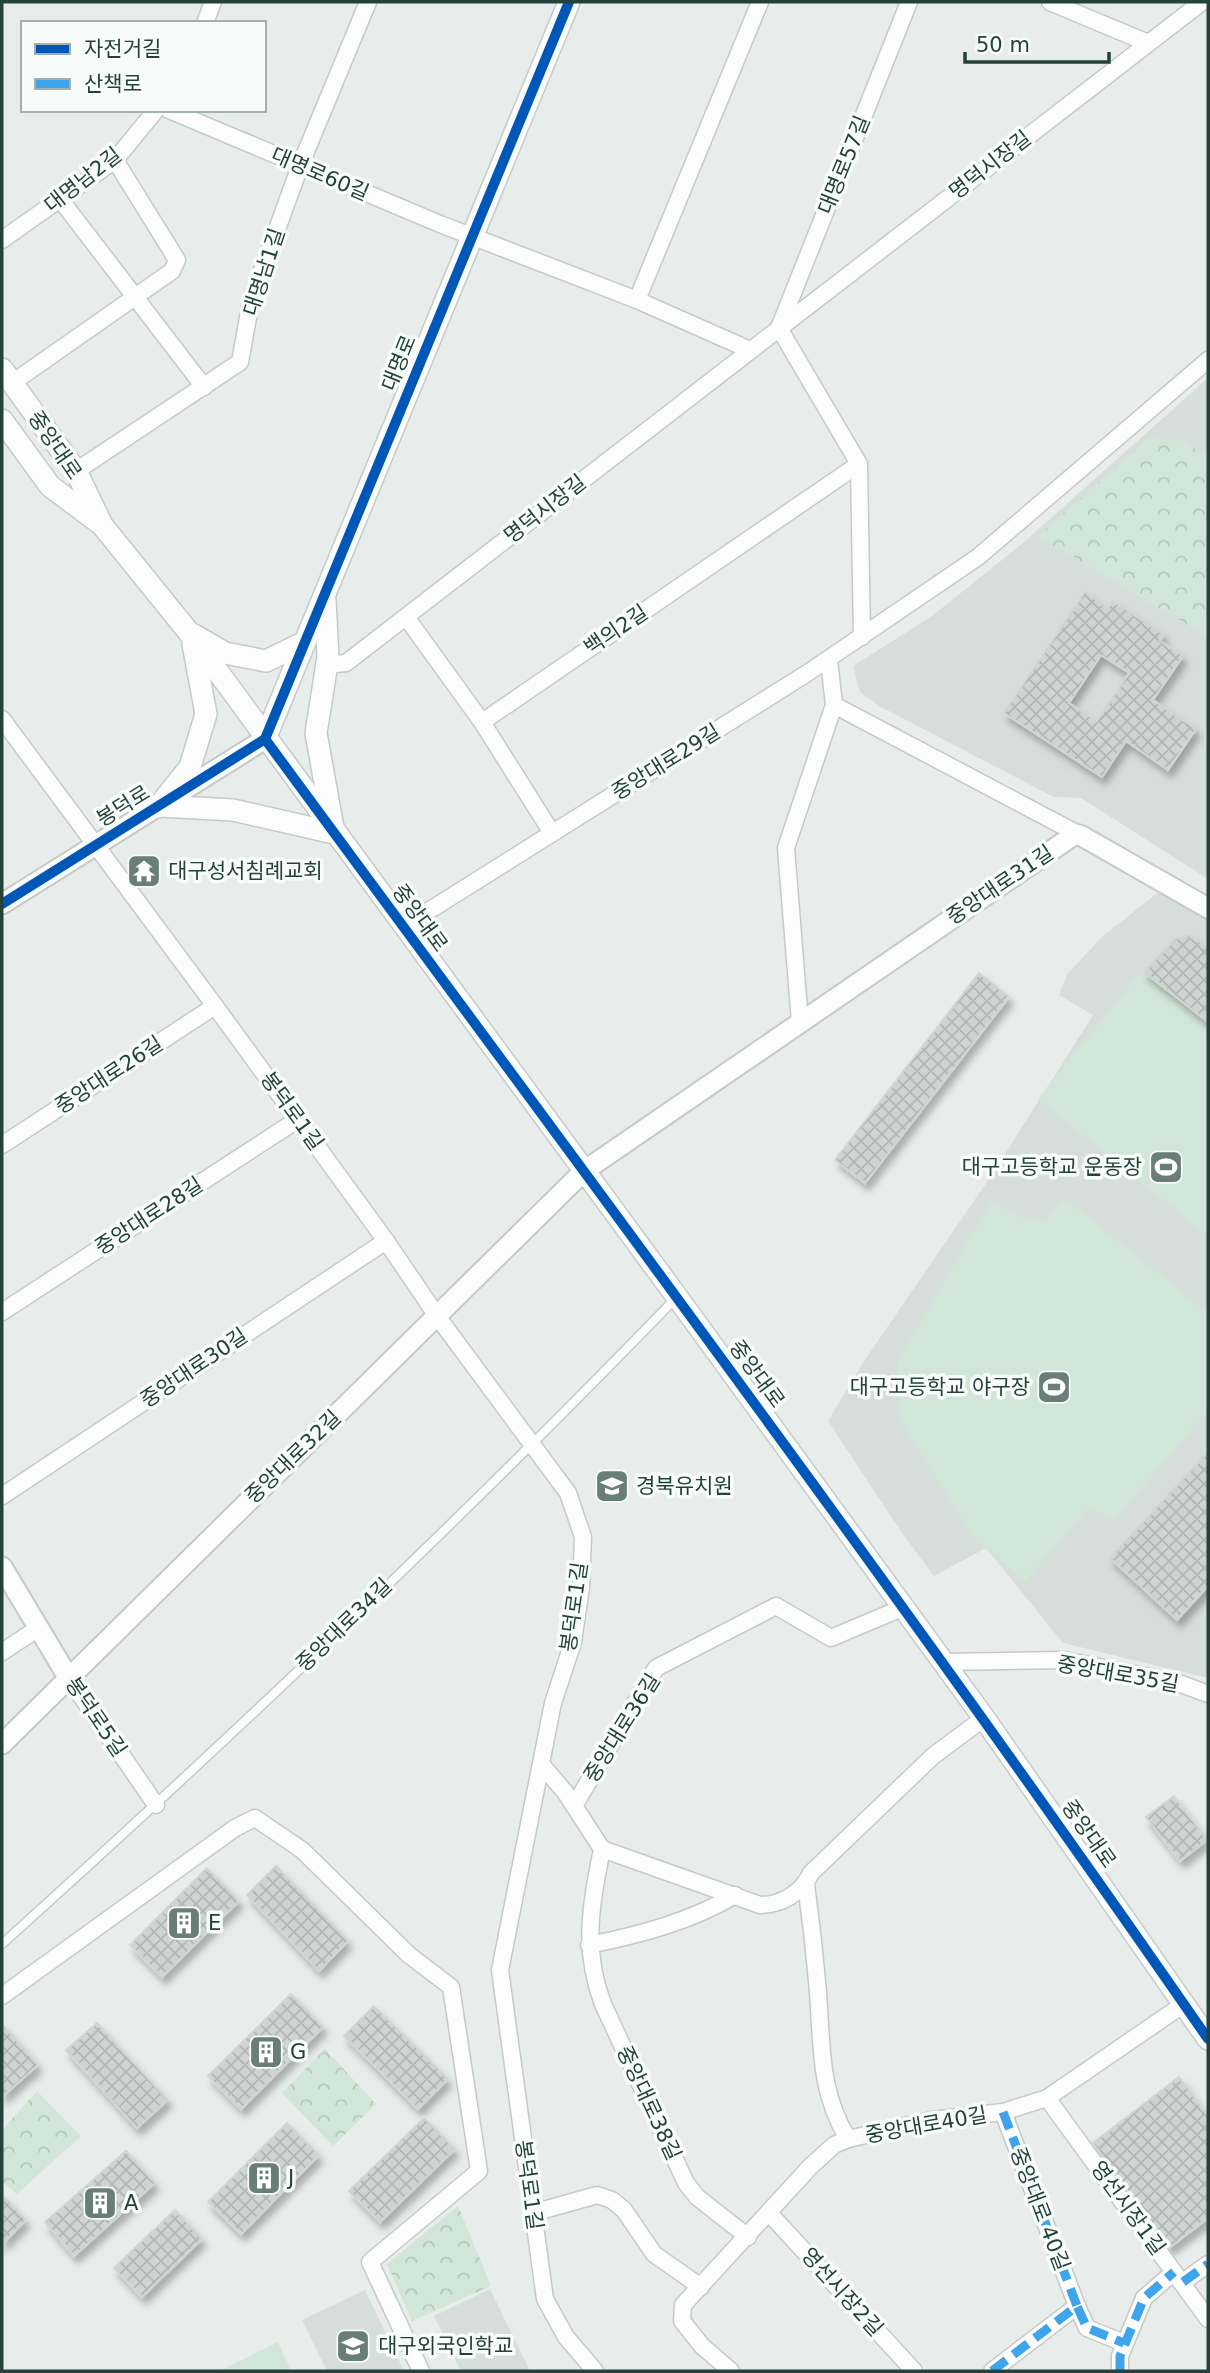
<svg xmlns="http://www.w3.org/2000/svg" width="1210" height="2373" viewBox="0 0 1210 2373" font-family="'DejaVu Sans','Noto Sans KR',sans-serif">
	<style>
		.built { fill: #d6dedb }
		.forest { fill: url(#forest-crowns) }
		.pitch { fill: #d1e6d8 }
		.building { fill: url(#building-cross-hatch); stroke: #d1d6d4; stroke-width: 2; fill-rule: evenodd; filter: url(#shadow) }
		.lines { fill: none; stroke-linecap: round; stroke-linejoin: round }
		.service-casing { stroke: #c5cac8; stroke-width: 11 }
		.minor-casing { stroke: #c5cac8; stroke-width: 19 }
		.tertiary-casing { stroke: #c5cac8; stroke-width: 23 }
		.secondary-casing { stroke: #c3cbc8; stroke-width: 24 }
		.service { stroke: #fcfcfc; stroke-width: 8 }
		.minor { stroke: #fcfcfc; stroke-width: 16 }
		.tertiary { stroke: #fcfcfc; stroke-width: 19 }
		.secondary { stroke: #fcfcfc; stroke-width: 21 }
		.quiet { stroke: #3ea4ec; stroke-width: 9; stroke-dasharray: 18 9; stroke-linecap: butt }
		.cycleway-casing { stroke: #f7fbf9; stroke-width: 15 }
		.cycleway { stroke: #0057b8; stroke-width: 10 }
		.labels { text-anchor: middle; stroke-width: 7; stroke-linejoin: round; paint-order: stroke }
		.street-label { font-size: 21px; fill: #24423a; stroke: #f7fbf9 }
		.poi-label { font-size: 21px; fill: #24423a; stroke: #f7fbf9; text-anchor: start }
	</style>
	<defs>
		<pattern id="forest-crowns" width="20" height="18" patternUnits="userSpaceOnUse" patternTransform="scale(1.75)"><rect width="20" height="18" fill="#d1e6d8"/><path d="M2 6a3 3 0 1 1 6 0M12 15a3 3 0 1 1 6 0" fill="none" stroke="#b3c6ba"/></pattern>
		<pattern id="building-cross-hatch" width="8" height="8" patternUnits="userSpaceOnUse" patternTransform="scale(1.75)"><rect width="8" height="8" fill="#cfd4d2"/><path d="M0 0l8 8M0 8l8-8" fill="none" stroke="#b2b7b5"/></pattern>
		<filter id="shadow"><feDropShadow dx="4" dy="7" stdDeviation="3.5" flood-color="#0004"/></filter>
	</defs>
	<rect width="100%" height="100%" fill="#e8edeb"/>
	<g class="built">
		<polygon points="1208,378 1208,879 1081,798 1054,797 879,706 860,692 853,666 932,616 1023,543"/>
		<polygon points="1160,891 1208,917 1208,1678 1063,1643 986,1548 934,1576 902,1533 828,1421 864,1361 991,1176 1093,1015 1059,995 1067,974 1103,936"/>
		<polygon points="490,2289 530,2371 461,2371 434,2316"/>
		<polygon points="365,2290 404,2371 327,2371 302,2320"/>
	</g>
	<g class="forest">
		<polygon points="1149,438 1183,441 1208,457 1208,637 1038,536"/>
		<polygon points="325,2049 376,2104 333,2146 282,2093"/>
		<polygon points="37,2091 81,2136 17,2194 2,2181 2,2130"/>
		<polygon points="458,2206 491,2286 412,2321 387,2264"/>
	</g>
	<g class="pitch">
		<polygon points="1142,971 1208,1025 1208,1236 1038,1099"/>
		<polygon points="1064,1198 1208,1313 1208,1410 1115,1519 1089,1507 1025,1581 976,1540 901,1421 897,1363 992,1201 1018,1216 1044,1222"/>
		<polygon points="278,2342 291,2371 219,2371"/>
	</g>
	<g class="building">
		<path d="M1085 592 1108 608 1113 601 1164 635 1160 641 1183 656 1153 700 1196 729 1168 770 1126 741 1102 777 1004 713ZM1101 655 1129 673 1097 721 1069 703Z"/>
		<polygon points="1187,935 1208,946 1208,1022 1144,972 1175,939"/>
		<polygon points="979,973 1009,997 865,1183 835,1160"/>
		<polygon points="1208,1452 1208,1586 1177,1620 1110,1558"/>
		<polygon points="1174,1796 1207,1840 1180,1861 1146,1817"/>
		<polygon points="276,1866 348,1941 319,1971 247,1895"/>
		<polygon points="207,1868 239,1901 162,1977 130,1945"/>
		<polygon points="291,1994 323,2027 241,2109 208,2076"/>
		<polygon points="374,2006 448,2079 418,2109 344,2036"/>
		<polygon points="97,2023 168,2100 137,2128 66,2050"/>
		<polygon points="2,2024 38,2065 2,2097"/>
		<polygon points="1179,2077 1208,2116 1208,2218 1169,2248 1093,2143"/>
		<polygon points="424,2118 455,2149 380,2222 349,2191"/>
		<polygon points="287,2123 319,2155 241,2234 208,2202"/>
		<polygon points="126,2151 155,2183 74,2256 45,2222"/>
		<polygon points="2,2195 26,2220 2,2244"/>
		<polygon points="175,2210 202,2239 142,2297 114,2268"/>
	</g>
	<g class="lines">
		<g class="service-casing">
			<path id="service" d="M2 1944C233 1736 459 1522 675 1299"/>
		</g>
		<g class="minor-casing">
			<g id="minor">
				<polyline points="1050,2 1148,43"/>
				<polyline points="205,23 213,2"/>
				<polyline points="169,110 440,224 637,300 750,350"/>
				<polyline points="60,199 204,387"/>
				<polyline points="2,240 115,160 156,110"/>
				<polyline points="637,300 760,2"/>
				<polyline points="12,383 172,271 177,260 115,160"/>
				<polyline points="76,471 240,362 251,301 300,166 368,2"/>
				<polyline points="406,617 482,722 552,833"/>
				<polyline points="862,637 859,464 779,328 909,2"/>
				<polyline points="326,665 346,663 1202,2"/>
				<polyline points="834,705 1080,835"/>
				<polyline points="2,719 215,1006 386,1241 437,1316 568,1493 583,1537 581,1587 573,1642 553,1703 500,1970 545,2299 566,2337 595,2371"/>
				<polyline points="482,722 859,464"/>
				<polyline points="403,927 809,672 978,557 1208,360"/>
				<polyline points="800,1022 786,848 834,705 829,660"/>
				<polyline points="2,1145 215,1006"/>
				<polyline points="2,1312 297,1120"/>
				<polyline points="2,1496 386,1241"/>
				<polyline points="2,1652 37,1629"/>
				<polyline points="943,1662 1063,1660 1176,1682 1208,1694"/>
				<polyline points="68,1677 156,1805"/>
				<path d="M541 1764 565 1792 602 1849C591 1905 582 1949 603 2004L686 2183 697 2197 748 2237"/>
				<polyline points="574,1806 656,1668 776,1606 831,1638 902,1608"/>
				<path d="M602 1849 760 1905C781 1905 802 1893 811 1873L933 1756 984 1718"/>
				<path d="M806 1884C811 1920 815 1956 818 1992 822 2046 819 2091 848 2139"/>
				<path d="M589 1945C639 1935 692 1921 735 1895"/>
				<polyline points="2,1996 235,1828 255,1818 302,1850 409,1955 451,1987 479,2171 370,2262 421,2371"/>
				<polyline points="1047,2098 1208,2319"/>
				<polyline points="1003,2112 1077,2306"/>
				<polyline points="533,2213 597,2195 612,2200 624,2210 654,2254 701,2287"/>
				<polyline points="770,2214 914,2371"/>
				<polyline points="1183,2282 1208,2264"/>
				<polyline points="731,2371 702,2346 682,2321 683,2305 810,2167 834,2145 848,2139 932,2120 1003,2112 1047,2098 1184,2004"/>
				<polyline points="992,2371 1077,2306 1087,2328 1124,2343"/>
				<polyline points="1120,2371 1120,2356 1144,2298 1174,2272"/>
			</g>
		</g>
		<g class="tertiary-casing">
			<g id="tertiary">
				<polyline points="2,904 265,739"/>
				<polyline points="2,1567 68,1677"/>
				<polyline points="2,1744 584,1171 1074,835 1080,835 1208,908"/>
			</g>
		</g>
		<g class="secondary-casing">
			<g id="secondary">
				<polyline points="2,369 76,471 102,525 191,635 677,1297 984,1718 1208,2039"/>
				<polyline points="2,420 50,486 98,522"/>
				<polyline points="194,635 225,653 266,661 305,642"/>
				<polyline points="265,739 569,2"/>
				<polyline points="160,806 233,810 334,833 316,733 328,657 325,600"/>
				<polyline points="158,807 190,767 206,714 193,644"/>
			</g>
		</g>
		<use href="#service" class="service"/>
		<use href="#minor" class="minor"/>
		<use href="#tertiary" class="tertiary"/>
		<use href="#secondary" class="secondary"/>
		<g class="quiet">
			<polyline points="1003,2112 1077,2306"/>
			<polyline points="1183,2282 1208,2264"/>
			<polyline points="992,2371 1077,2306 1087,2328 1124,2343"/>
			<polyline points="1120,2371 1120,2356 1144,2298 1174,2272"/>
		</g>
		<g class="cycleway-casing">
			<g id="cycleway">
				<path d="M265 739C582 1170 904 1599 1208 2039"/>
				<polyline points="265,739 569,2"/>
				<polyline points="2,904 265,739"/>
			</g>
		</g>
		<use href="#cycleway" class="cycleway"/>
	</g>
	<defs>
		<g id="temple-square" transform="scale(1.75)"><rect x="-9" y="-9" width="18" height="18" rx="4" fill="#697e78" stroke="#f7fbf9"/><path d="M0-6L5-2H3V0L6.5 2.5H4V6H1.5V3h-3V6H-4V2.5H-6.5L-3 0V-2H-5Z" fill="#fff"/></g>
		<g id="stadium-square" transform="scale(1.75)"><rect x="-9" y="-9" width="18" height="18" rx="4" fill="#697e78" stroke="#f7fbf9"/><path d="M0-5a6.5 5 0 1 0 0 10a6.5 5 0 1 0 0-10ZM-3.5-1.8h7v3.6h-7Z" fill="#fff"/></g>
		<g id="school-square" transform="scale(1.75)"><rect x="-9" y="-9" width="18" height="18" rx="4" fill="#697e78" stroke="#f7fbf9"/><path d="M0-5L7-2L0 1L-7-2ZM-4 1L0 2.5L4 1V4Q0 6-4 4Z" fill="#fff"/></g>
		<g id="building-square" transform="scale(1.75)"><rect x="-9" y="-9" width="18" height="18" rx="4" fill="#697e78" stroke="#f7fbf9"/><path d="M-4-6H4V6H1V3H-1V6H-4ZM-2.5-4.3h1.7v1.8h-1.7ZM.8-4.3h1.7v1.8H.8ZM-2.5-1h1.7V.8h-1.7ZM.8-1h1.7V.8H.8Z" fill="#fff"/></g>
	</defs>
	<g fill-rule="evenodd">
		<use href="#temple-square" x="144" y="871"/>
		<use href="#stadium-square" x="1166" y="1167"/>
		<use href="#stadium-square" x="1054" y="1387"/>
		<use href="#school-square" x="612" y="1486"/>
		<use href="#building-square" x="184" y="1923"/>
		<use href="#building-square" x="266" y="2052"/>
		<use href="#building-square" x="264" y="2178"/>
		<use href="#building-square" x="100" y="2203"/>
		<use href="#school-square" x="353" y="2346"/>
	</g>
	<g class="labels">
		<g class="street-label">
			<text transform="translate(844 165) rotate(-68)" y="7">대명로57길</text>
			<text transform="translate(990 165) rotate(-38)" y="7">명덕시장길</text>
			<text transform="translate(320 174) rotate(23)" y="7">대명로60길</text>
			<text transform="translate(83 180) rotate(-38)" y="7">대명남2길</text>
			<text transform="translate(264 272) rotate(-72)" y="7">대명남1길</text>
			<text transform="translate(399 363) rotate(-68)" y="7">대명로</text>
			<text transform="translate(55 445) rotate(56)" y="7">중앙대로</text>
			<text transform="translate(545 509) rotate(-38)" y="7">명덕시장길</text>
			<text transform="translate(616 630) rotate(-34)" y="7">백의2길</text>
			<text transform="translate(666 762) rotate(-32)" y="7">중앙대로29길</text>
			<text transform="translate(123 806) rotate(-32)" y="7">봉덕로</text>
			<text transform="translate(1000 885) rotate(-34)" y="7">중앙대로31길</text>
			<text transform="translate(420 918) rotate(54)" y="7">중앙대로</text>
			<text transform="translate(109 1075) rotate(-33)" y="7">중앙대로26길</text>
			<text transform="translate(292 1111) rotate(54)" y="7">봉덕로1길</text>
			<text transform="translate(149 1216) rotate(-33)" y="7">중앙대로28길</text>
			<text transform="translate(194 1368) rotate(-34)" y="7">중앙대로30길</text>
			<text transform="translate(757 1374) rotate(54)" y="7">중앙대로</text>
			<text transform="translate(293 1457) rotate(-44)" y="7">중앙대로32길</text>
			<text transform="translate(574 1607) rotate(-82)" y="7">봉덕로1길</text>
			<text transform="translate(344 1625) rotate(-44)" y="7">중앙대로34길</text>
			<text transform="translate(1118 1674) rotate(10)" y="7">중앙대로35길</text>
			<text transform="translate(96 1717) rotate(56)" y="7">봉덕로5길</text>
			<text transform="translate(622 1728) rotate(-58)" y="7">중앙대로36길</text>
			<text transform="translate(1089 1834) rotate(55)" y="7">중앙대로</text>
			<text transform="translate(649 2103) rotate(65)" y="7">중앙대로38길</text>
			<text transform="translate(926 2125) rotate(-10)" y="7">중앙대로40길</text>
			<text transform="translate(529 2185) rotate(82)" y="7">봉덕로1길</text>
			<text transform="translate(1128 2208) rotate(54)" y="7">영선시장1길</text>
			<text transform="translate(1040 2209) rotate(69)" y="7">중앙대로 40길</text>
			<text transform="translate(842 2292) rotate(48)" y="7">영선시장2길</text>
		</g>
		<g class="poi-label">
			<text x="168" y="878">대구성서침례교회</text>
			<text x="1142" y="1174" text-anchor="end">대구고등학교 운동장</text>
			<text x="1030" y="1394" text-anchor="end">대구고등학교 야구장</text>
			<text x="636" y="1493">경북유치원</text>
			<text x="208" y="1930">E</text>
			<text x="290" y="2059">G</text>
			<text x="288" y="2185">J</text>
			<text x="124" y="2210">A</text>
			<text x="378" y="2353">대구외국인학교</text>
		</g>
	</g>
	<rect width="1210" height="2373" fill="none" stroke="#24423a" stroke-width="7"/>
	<rect x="21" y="21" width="245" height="91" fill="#f7fbf9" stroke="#a3b1ad" stroke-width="2"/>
	<rect x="35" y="44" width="35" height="10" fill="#0057b8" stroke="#a3b1ad" stroke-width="2"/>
	<text x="84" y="56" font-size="21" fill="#24423a">자전거길</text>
	<rect x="35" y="79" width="35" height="10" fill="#3ea4ec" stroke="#a3b1ad" stroke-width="2"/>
	<text x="84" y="91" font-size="21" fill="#24423a">산책로</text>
	<path d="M965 52v10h144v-10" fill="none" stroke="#24423a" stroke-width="3.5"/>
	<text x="976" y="52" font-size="21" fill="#24423a" stroke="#f7fbf9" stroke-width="5" paint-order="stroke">50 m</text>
</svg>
